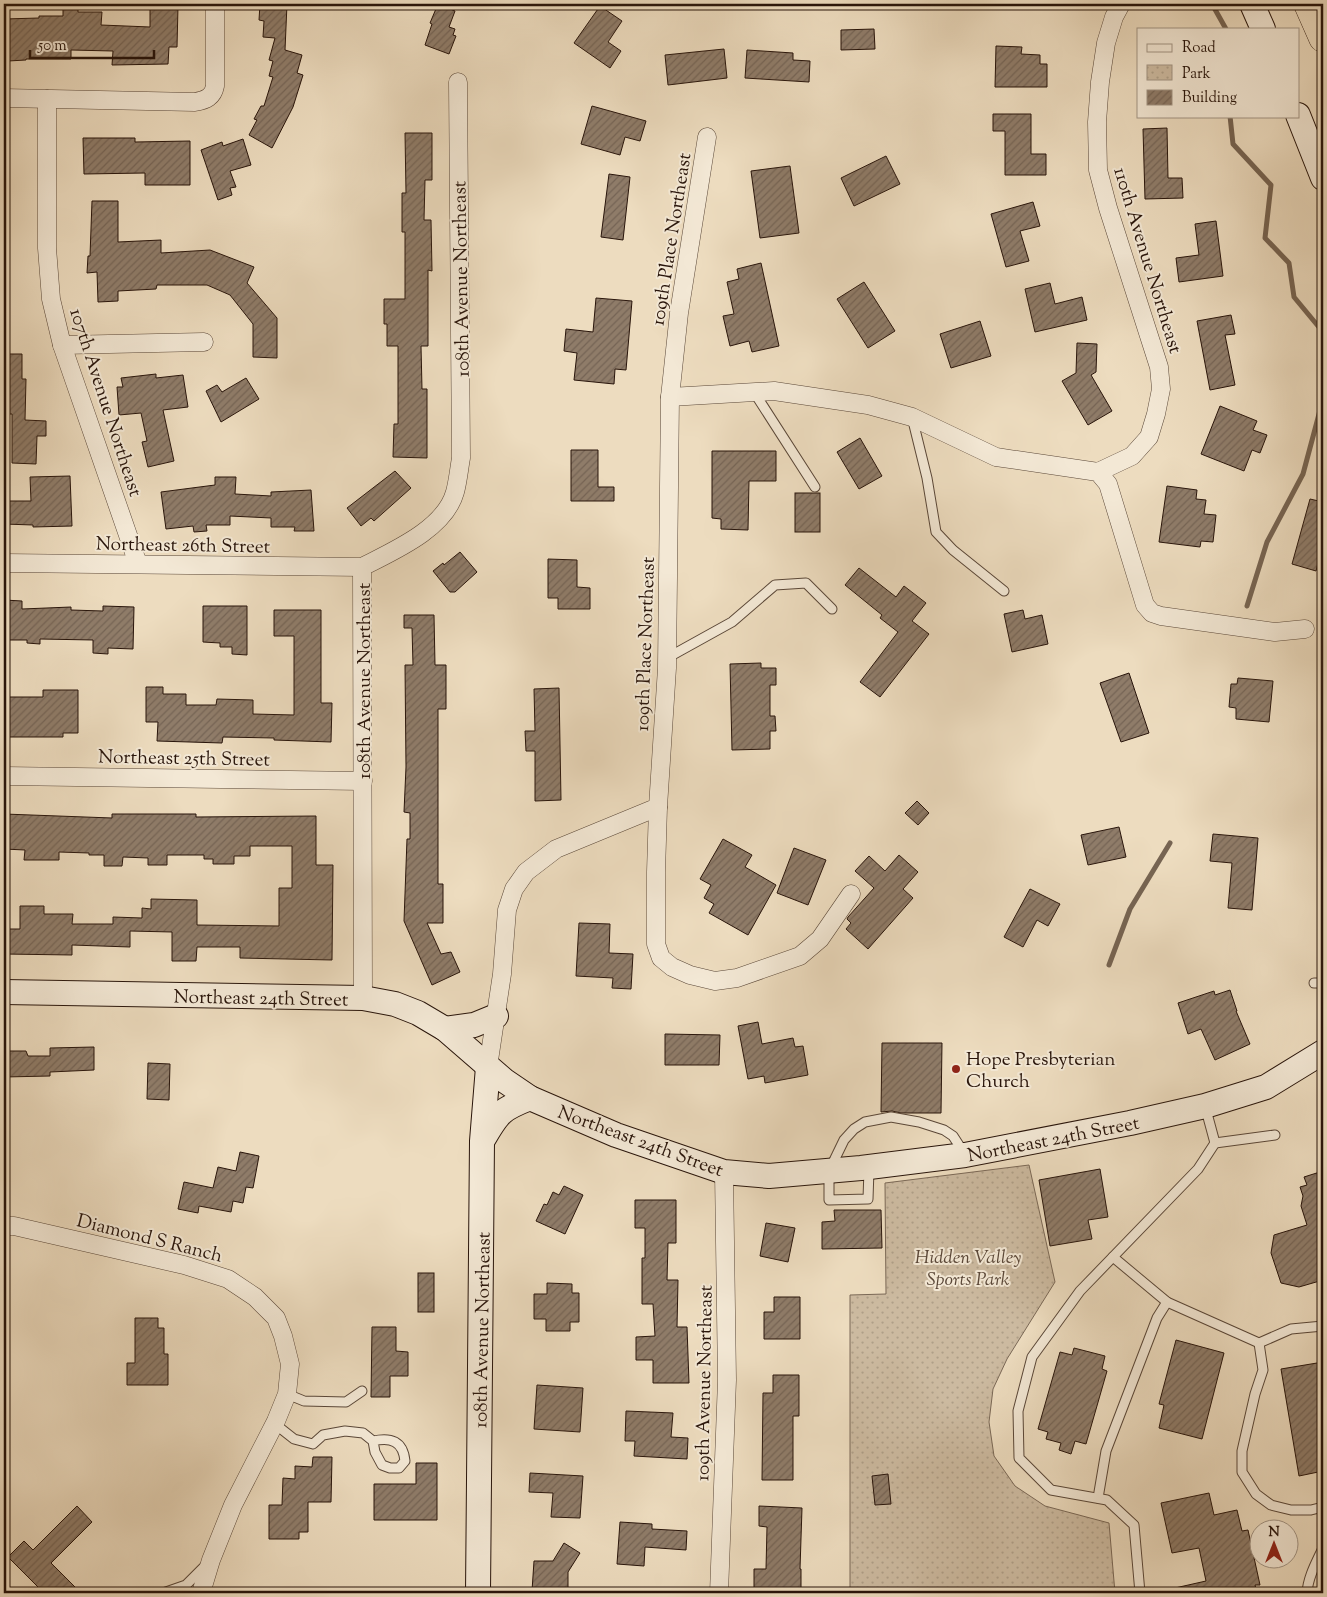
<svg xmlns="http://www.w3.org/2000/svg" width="1327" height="1597" viewBox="0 0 1327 1597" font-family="'Sorts Mill Goudy',serif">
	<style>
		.park { fill: url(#park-dots); stroke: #7a6856 }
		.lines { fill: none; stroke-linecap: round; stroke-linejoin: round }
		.stream { stroke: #766452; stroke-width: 5 }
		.building { fill: url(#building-hatch); stroke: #29150b }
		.service-casing { stroke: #5a4738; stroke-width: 11 }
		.minor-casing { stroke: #5a4738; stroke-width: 19 }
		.secondary-casing { stroke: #29150b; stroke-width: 26 }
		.motorway-casing { stroke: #29150b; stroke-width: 29 }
		.service { stroke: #f3e8d5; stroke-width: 9 }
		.minor { stroke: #f3e8d5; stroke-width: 18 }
		.secondary { stroke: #f3e8d5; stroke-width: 24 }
		.motorway { stroke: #eddcbf; stroke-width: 28 }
		.poi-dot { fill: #8f2418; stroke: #f3e8d5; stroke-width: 2 }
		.labels { text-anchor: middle; stroke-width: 4; stroke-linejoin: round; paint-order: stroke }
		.street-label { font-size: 19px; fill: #29150b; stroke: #f3e8d5 }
		.poi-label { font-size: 19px; fill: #29150b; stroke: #f3e8d5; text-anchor: start }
		.park-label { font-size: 19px; font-style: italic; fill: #5a4738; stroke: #f3e8d5 }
	</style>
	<defs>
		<pattern id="park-dots" width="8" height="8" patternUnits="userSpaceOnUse" patternTransform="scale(1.25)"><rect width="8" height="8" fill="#ccbaa0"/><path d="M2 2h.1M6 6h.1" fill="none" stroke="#af9f88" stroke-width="1.8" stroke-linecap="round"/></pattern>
		<pattern id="building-hatch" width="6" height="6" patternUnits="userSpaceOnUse" patternTransform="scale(1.25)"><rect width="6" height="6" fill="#8f7c69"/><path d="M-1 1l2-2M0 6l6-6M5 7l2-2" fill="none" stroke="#756455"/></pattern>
	</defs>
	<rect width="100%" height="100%" fill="#eddcbf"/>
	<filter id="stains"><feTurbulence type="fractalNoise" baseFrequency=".004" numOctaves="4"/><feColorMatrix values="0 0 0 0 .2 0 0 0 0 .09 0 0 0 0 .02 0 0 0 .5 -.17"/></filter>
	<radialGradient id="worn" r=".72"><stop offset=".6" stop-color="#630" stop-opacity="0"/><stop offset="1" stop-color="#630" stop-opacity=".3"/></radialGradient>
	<polygon class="park" points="1029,1165 1055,1282 1007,1359 993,1389 989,1422 994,1456 1015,1486 1045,1506 1109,1523 1115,1593 850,1593 850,1295 886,1294 885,1183"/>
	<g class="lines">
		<g class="stream">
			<polyline points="1212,4 1226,29"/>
			<polyline points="1230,116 1233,144 1271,185 1265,238 1289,263 1294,297 1323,332"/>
			<polyline points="1247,606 1267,542 1303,474 1322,403 1323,392"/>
			<polyline points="1109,965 1130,909 1170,843"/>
		</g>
	</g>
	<g class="building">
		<polygon points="260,4 287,4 285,50 302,55 297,73 303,75 293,107 272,148 249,135 257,120 254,119 261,106 264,106 273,77 269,76 273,61 269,60 275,38 263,37 264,21 259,20"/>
		<polygon points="438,4 455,11 449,27 455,29 453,35 456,36 449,54 425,45 432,24 430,23"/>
		<polygon points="150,6 178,6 177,47 169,47 168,64 112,65 113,51 71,50 71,59 26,59 26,60 8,61 8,59 4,59 4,19 39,18 39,16 63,16 63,7 78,8 78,12 102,12 101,25 150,27"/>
		<polygon points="600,6 622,21 608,42 621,51 610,68 574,43"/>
		<polygon points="874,29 875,49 841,50 841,30"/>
		<polygon points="996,46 1022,47 1021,54 1040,55 1040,64 1047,64 1047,87 995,87"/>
		<polygon points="724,49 727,78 668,85 665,55"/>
		<polygon points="747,50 793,53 793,60 810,61 809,82 745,78"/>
		<polygon points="592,106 646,121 640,141 625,137 620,155 581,144"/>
		<polygon points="993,114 1031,114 1031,154 1046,154 1046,175 1005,175 1005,131 993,131"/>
		<polygon points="1167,128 1168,178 1182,178 1183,198 1145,199 1143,129"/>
		<polygon points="405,133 432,133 432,180 425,180 424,220 431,220 432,271 428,270 428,346 421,346 422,389 427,389 427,458 393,457 394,424 398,424 398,346 387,346 387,324 384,324 384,299 405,299 405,232 402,232 402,193 406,193"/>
		<polygon points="83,138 135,138 135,142 190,141 190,185 145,185 145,173 84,174"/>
		<polygon points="243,139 251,165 230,171 236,187 230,188 232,195 218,200 201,150 222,142 223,146"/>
		<polygon points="886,156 900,184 854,206 841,178"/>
		<polygon points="790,166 799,233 760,238 751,171"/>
		<polygon points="609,174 630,177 623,240 601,237"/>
		<polygon points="92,201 118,201 118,242 161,240 161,253 210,250 254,267 247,283 277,318 277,358 253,357 253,324 230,295 207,285 157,285 156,289 118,291 118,301 98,302 97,272 87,273 88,256 90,256"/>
		<polygon points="1033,202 1040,226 1020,231 1029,261 1006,267 991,214"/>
		<polygon points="1216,221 1223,276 1179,282 1176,258 1199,255 1195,224"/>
		<polygon points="761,263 779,346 752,352 749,341 730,346 723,316 734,314 727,282 739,279 737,269"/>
		<polygon points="864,282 895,331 868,348 837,299"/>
		<polygon points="1050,283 1055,304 1082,297 1087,320 1035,332 1025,289"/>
		<polygon points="596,298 632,301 626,370 615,369 614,384 574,380 577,353 564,351 566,329 593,332"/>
		<polygon points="1231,315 1235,334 1225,335 1235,385 1210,390 1197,321"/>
		<polygon points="980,321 991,356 951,368 940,334"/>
		<polygon points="1077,343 1097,344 1096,372 1091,375 1112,411 1088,425 1062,381 1076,373"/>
		<polygon points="4,354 22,354 22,379 26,379 25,420 46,421 46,436 37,436 36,464 12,463 12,414 4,414"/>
		<polygon points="156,374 156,378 183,375 188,407 163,410 174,461 148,467 142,442 147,441 141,413 119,415 117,387 123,387 121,378"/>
		<polygon points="246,378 259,399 221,422 206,391 217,385 222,392"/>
		<polygon points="1220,406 1257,421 1253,430 1267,435 1260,453 1252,450 1244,471 1201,454"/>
		<polygon points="860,438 882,476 859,489 837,452"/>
		<polygon points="571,450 598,450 598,487 614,487 614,501 571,501"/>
		<polygon points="712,451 776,451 776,481 749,481 748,530 721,529 721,519 712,518"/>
		<polygon points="395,471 411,488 374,521 371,518 361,526 347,508"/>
		<polygon points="70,476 72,526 33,527 33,525 4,524 4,501 31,501 30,477"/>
		<polygon points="215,477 236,477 235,494 271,496 271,492 311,490 314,531 294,531 295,527 271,527 271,518 230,516 230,525 206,525 207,531 194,532 193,526 166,529 161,492 215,485"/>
		<polygon points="1167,486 1197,490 1196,499 1206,500 1204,514 1216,515 1213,542 1201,541 1200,547 1159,542"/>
		<rect x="795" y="493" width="25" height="39"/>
		<polygon points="1310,499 1323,502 1323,544 1316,571 1292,564"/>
		<polygon points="460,552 477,572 455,592 450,592 433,571 443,563 444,565"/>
		<polygon points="548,559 577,560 577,587 590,588 590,609 558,609 558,598 548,598"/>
		<polygon points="859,568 896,597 904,586 926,603 912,621 929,634 880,697 860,682 898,632 880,618 882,615 845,585"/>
		<polygon points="4,600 22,601 22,609 71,607 71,610 103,611 103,606 134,607 133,649 108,648 108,654 93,653 93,640 40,639 40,644 27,643 27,640 4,640"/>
		<polygon points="203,606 247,606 247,655 232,654 232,647 220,647 220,643 203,642"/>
		<polygon points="274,610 321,610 321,703 332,703 331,742 274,740 274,738 223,737 222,743 157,741 158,722 146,722 146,687 163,687 163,694 186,694 186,705 216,705 217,699 253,700 253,714 294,715 294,636 274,636"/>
		<polygon points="1023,610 1025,619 1042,615 1048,644 1012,652 1004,614"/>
		<polygon points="404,615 434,615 435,665 446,665 446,709 438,709 438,884 443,884 443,923 427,923 441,954 451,952 460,972 432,985 404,921 407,839 410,839 410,813 404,812 406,767 405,665 413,665 412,628 404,628"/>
		<polygon points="761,663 761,668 776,668 776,685 770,685 770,716 775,716 776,731 770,731 770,749 732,750 730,664"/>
		<polygon points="1129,673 1149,733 1121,742 1100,683"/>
		<polygon points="1238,678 1273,681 1269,722 1236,719 1236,708 1229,707 1231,684 1237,684"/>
		<polygon points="559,688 561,800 535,801 535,751 526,751 525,731 535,731 534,689"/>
		<polygon points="43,690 78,690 78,733 63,733 63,737 4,737 4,697 43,697"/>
		<polygon points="917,801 929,813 918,825 905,813"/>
		<polygon points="4,814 112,818 112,814 196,814 196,817 316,816 316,865 333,865 332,960 240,958 240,947 197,947 196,961 172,961 172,932 130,931 130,947 72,945 72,955 4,954 4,929 20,929 20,906 44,906 44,914 73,914 72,924 113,924 113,917 142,918 142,908 151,909 151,899 197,900 197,925 279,926 279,888 292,888 292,846 250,846 250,856 234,856 234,864 213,864 213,859 204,859 204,855 167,855 167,865 148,865 148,858 123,857 122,866 104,866 104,855 89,855 89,853 59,852 59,860 24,860 25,850 4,849"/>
		<polygon points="1119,827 1126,857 1088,865 1081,835"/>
		<polygon points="1213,834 1258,838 1252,910 1228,908 1232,863 1210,861"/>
		<polygon points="723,839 752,855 745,867 776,885 748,935 709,913 714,904 704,898 711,885 700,879"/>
		<polygon points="794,848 826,860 808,905 777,893"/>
		<polygon points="899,855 918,872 903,889 913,898 868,949 846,929 851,923 847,919 848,917 874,888 855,871 869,856 885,871"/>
		<polygon points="1030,889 1060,904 1048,926 1037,920 1023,947 1004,937"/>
		<polygon points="579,923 610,924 609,953 633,954 631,989 612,988 613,978 576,976"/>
		<polygon points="1230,990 1237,1011 1236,1011 1250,1044 1215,1060 1201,1029 1188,1034 1178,1003 1214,991 1215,995"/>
		<polygon points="758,1022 762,1044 793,1038 795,1047 803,1046 808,1075 765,1083 764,1076 748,1079 738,1026"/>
		<polygon points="665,1034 720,1035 719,1065 665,1065"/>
		<polygon points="882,1043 942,1043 941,1113 901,1113 892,1111 881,1112"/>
		<polygon points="94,1047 94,1070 50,1072 50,1076 4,1077 4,1051 26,1051 28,1056 50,1056 50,1048"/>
		<polygon points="148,1063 170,1064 169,1100 147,1099"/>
		<polygon points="240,1152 259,1156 253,1188 246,1187 243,1203 233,1201 231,1212 199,1206 198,1213 178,1209 184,1182 213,1188 218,1167 236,1171"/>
		<polygon points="1100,1169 1108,1217 1088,1220 1092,1239 1050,1246 1039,1180"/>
		<polygon points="1323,1171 1323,1280 1299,1287 1281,1283 1271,1253 1274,1235 1307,1225 1301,1206 1303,1196 1300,1187 1307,1185 1304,1177"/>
		<polygon points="564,1186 583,1195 565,1234 536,1221 544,1204 547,1205 553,1192 559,1195"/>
		<polygon points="635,1200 676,1200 676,1243 668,1243 667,1280 678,1280 677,1327 687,1327 689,1383 653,1383 653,1360 636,1360 636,1337 655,1336 653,1304 642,1304 642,1258 645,1258 645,1228 635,1228"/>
		<polygon points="834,1210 881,1210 882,1248 822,1249 822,1222 835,1221"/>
		<polygon points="766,1223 795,1228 788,1262 760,1256"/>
		<rect x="418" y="1273" width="16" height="39"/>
		<polygon points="547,1283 572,1284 572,1293 579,1293 579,1322 570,1322 570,1331 546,1331 546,1319 534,1319 534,1294 547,1294"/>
		<polygon points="774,1297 800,1297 800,1339 764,1339 764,1312 774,1312"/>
		<polygon points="135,1318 158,1318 158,1328 164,1328 164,1354 168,1354 168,1385 127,1385 127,1363 135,1363"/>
		<polygon points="372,1327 396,1327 396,1351 408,1352 408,1376 390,1376 390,1397 371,1397"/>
		<polygon points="1176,1340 1224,1353 1202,1439 1159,1428 1164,1405 1159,1404"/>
		<polygon points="1074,1348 1105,1356 1102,1369 1107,1371 1086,1444 1075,1441 1071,1454 1059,1450 1061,1443 1046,1439 1048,1432 1038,1429 1060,1352 1072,1355"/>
		<polygon points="1323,1362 1323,1471 1299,1476 1281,1369"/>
		<polygon points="773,1375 799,1375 799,1416 793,1416 793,1480 762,1480 763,1393 773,1393"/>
		<polygon points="537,1385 583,1388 580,1432 534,1429"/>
		<polygon points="626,1411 673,1413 671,1437 688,1438 687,1459 634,1456 635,1441 625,1441"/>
		<polygon points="313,1457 332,1457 331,1502 308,1502 308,1532 299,1532 299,1539 269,1539 269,1505 282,1505 283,1478 295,1479 295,1466 312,1467"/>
		<polygon points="416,1463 437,1463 437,1520 374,1520 374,1484 416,1484"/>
		<polygon points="530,1473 583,1476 580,1518 551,1517 553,1493 529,1492"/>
		<polygon points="888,1474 891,1504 875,1505 872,1476"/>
		<polygon points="1209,1493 1214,1515 1237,1510 1242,1531 1248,1530 1260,1585 1255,1585 1257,1593 1176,1593 1175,1588 1206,1581 1199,1548 1172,1553 1161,1503"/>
		<polygon points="77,1506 92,1522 51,1563 81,1593 44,1593 8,1557 24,1541 33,1550"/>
		<polygon points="759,1506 802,1508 800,1569 801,1569 801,1592 754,1593 754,1569 766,1569 767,1527 759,1526"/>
		<polygon points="620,1522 652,1524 652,1529 687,1531 686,1550 645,1547 644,1566 617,1564"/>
		<polygon points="564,1543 580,1553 568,1572 568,1593 532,1591 534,1561 553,1561"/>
	</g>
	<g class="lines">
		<g class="service-casing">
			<g id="service">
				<polyline points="754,392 815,487"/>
				<polyline points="912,417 927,478 936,532 953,550 1004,591"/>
				<polyline points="667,658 732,622 775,585 806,583 832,609"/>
				<polyline points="1314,983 1323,983"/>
				<polyline points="1215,1143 1275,1135"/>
				<polyline points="869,1169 868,1199 829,1200 829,1171 844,1140 854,1129 865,1122 891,1117 919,1122 944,1130 953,1136 964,1153"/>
				<polyline points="1113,1257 1167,1302 1259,1343 1291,1329 1323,1326"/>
				<polyline points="1259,1343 1263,1370 1255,1394 1242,1451 1242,1472 1256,1494 1271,1505 1291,1510 1311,1510 1323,1507"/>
				<polyline points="287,1394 304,1401 346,1402 362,1391"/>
				<path d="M275 1424 294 1439 313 1444 323 1435 345 1431 363 1433 373 1441 375 1452 382 1465 390 1468H399L405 1461C403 1441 391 1437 373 1441"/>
				<polyline points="1098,1498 1106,1451 1157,1318 1167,1302"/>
				<polyline points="163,1593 186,1585 205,1566"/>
				<polyline points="1140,1593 1134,1525 1107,1500 1051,1490 1019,1458 1018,1411 1032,1357 1080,1291 1198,1169 1215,1143 1205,1106"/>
				<path d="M1307 1593C1308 1577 1316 1563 1323 1548"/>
			</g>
		</g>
		<g class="minor-casing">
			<g id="minor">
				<path d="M4 98 195 102C206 100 213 97 215 86V4"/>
				<polyline points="47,99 47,248 51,299 62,345 138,564"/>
				<polyline points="62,345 204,342"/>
				<polyline points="670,397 774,391 868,405 912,417 996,457 1098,472 1108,484 1145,605 1152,613 1161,616 1275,632 1305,629"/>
				<polyline points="1098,472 1132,456 1149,437 1156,414 1161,389 1159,367 1108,208 1098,170 1097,122 1100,82 1106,43 1114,17 1121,4"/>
				<path d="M4 563 362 567C393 551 445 529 455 492 458 481 459 469 461 458L458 82"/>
				<polyline points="362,567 363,998"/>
				<polyline points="4,776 363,781"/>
				<polyline points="658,807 656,872 656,944 661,958 672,967 690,975 715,981 737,978 800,956 820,939 851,894"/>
				<polyline points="488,1067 502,974 507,910 514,889 526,872 556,849 658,807 667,668 670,397 679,313 707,137"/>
				<polyline points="4,1226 14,1226 184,1265 228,1279 255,1297 276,1318 283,1336 290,1364 287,1394 276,1421 233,1505 211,1560 201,1593"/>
				<polyline points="719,1593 727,1380 724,1172"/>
			</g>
		</g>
		<g class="secondary-casing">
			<g id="secondary">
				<polyline points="1252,4 1263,29"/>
				<polyline points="1298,115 1323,178"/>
				<polyline points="4,992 363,998 395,1004 418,1013 445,1029 505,1081 530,1098 616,1135 724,1172 769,1176 861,1168 965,1155 1130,1123 1205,1106 1266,1087 1323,1052"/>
				<polyline points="445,1029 474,1025 496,1016"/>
				<path d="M484 1138C499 1112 502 1109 530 1098"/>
				<polyline points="478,1593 482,1141 488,1067"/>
			</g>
		</g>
		<g class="motorway-casing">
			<polyline id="motorway" points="1308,4 1323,38"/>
		</g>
		<use href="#service" class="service"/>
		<use href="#minor" class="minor"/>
		<use href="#secondary" class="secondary"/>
		<use href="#motorway" class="motorway"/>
	</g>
	<circle class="poi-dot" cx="956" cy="1069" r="5"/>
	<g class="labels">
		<g class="street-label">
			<text transform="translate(670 239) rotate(-81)" y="7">109th Place Northeast</text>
			<text transform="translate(1149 260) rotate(73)" y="7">110th Avenue Northeast</text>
			<text transform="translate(460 279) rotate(-91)" y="7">108th Avenue Northeast</text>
			<text transform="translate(107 402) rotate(72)" y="7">107th Avenue Northeast</text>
			<text transform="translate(183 544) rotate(1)" y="7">Northeast 26th Street</text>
			<text transform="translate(644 644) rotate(-88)" y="7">109th Place Northeast</text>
			<text transform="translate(363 681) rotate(-90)" y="7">108th Avenue Northeast</text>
			<text transform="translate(184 757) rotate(1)" y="7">Northeast 25th Street</text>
			<text transform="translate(261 997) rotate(1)" y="7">Northeast 24th Street</text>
			<text transform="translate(1053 1138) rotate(-11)" y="7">Northeast 24th Street</text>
			<text transform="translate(641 1140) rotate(20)" y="7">Northeast 24th Street</text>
			<text transform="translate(150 1237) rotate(14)" y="7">Diamond S Ranch</text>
			<text transform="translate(481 1330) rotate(-89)" y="7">108th Avenue Northeast</text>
			<text transform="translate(703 1383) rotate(-89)" y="7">109th Avenue Northeast</text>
		</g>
		<g class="poi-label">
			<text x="966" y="1065">Hope Presbyterian<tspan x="966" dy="22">Church</tspan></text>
		</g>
		<g class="park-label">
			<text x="968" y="1263">Hidden Valley<tspan x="968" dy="22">Sports Park</tspan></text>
		</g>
	</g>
	<rect width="1327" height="1597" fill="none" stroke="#eddcbf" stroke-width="20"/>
	<rect x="5" y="5" width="1317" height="1587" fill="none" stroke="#29150b" stroke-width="2.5"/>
	<rect x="10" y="10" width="1307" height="1577" fill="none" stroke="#29150b"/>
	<rect x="1137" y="28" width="162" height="90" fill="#f3e8d5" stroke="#a29484"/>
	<rect x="1147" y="44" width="25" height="8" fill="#f3e8d5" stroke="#a29484"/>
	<text x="1182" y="52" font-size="15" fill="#29150b">Road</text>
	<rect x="1147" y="65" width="25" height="15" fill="url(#park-dots)" stroke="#a29484"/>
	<text x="1182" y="78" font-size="15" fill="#29150b">Park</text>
	<rect x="1147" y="90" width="25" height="15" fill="url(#building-hatch)" stroke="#a29484"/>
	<text x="1182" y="102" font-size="15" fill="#29150b">Building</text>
	<g transform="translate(1274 1544)"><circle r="24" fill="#f3e8d5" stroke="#a29484"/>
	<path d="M0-4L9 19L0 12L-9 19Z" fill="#8f2418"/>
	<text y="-8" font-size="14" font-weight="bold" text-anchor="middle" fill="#29150b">N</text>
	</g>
	<path d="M30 50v8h124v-8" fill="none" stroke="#29150b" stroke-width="2.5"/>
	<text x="38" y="50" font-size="15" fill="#29150b" stroke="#f3e8d5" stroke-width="4" paint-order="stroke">50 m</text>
	<rect width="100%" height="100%" filter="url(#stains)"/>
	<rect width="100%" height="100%" fill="url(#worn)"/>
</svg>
